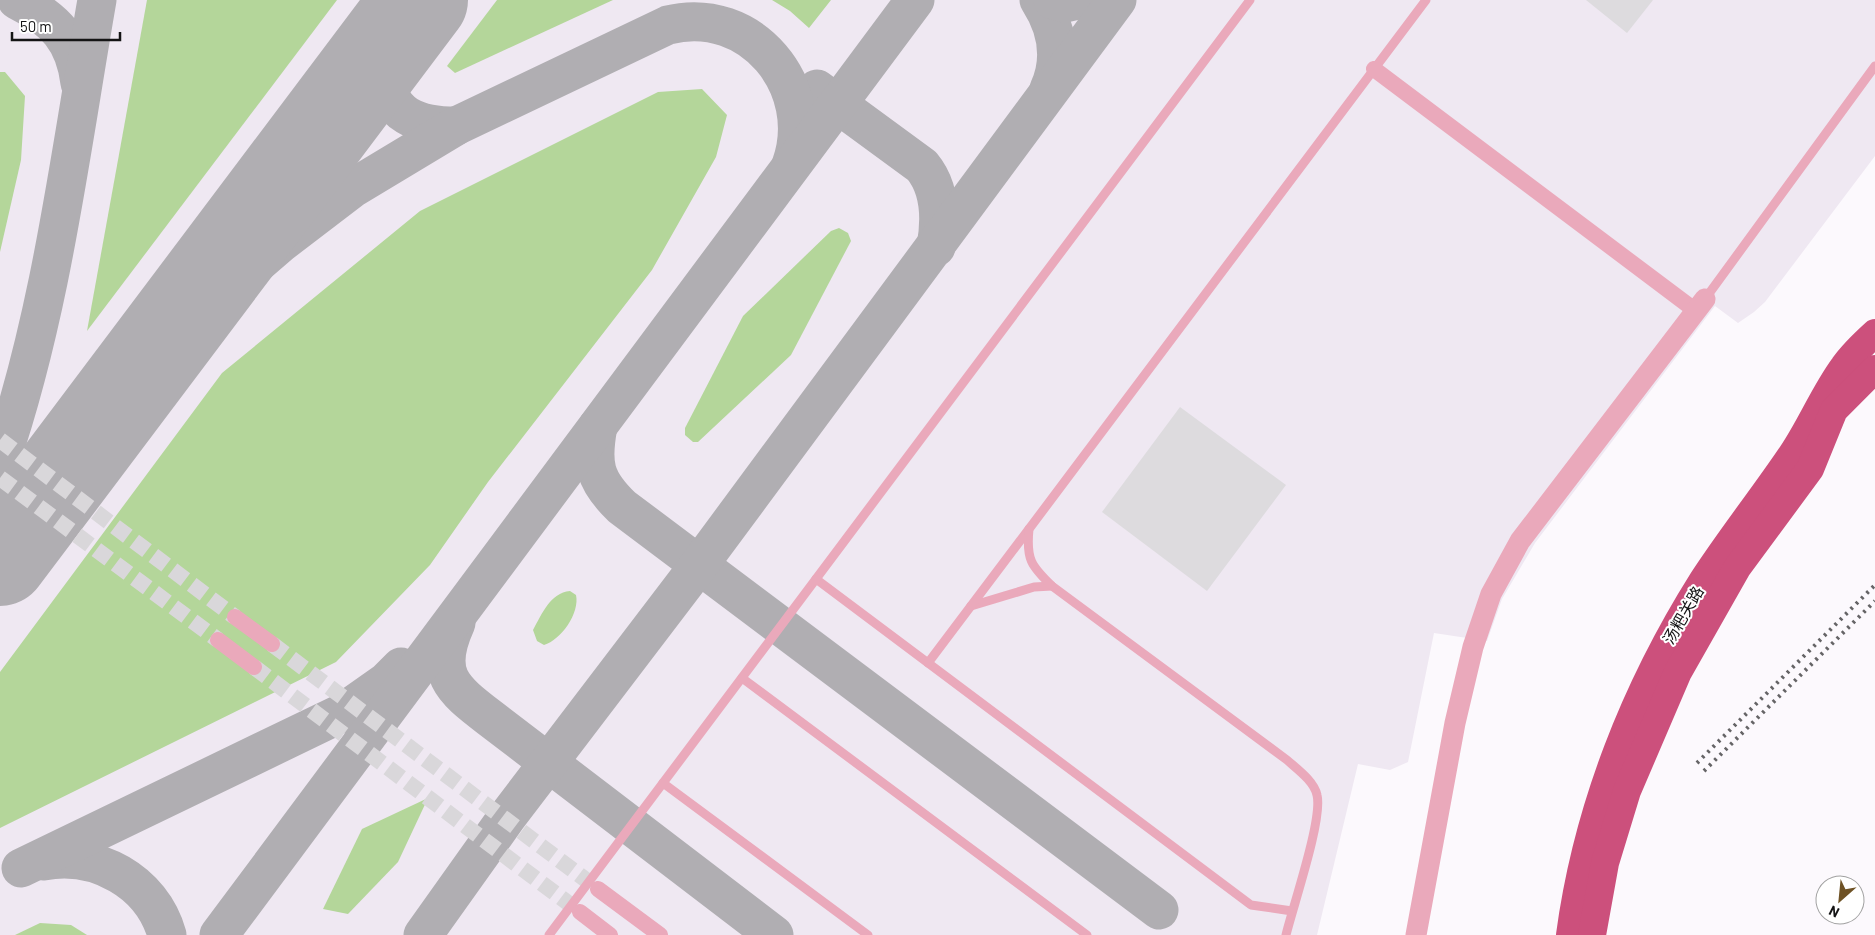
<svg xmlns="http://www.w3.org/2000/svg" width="1875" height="935" viewBox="0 0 1875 935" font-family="Barlow,'Noto Sans SC',sans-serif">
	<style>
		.built { fill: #efe8f2 }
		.green { fill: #b4d69a }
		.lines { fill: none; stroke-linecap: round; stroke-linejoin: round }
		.taxiway { stroke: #b0aeb2; stroke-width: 39 }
		.runway { stroke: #b0aeb2; stroke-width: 96 }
		.building { fill: #dddbde }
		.minor-tunnel { stroke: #d9d7da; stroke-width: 16; stroke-dasharray: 16 8; stroke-linecap: butt }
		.service { stroke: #eaa9bb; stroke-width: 9 }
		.minor { stroke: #eaa9bb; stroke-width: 16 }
		.tertiary { stroke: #eaa9bb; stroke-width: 21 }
		.trunk { stroke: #cc507c; stroke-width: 28 }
		.rail { stroke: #656466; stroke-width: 4; stroke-dasharray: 2.5 5; stroke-linecap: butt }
		.labels { text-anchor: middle; stroke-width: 4; stroke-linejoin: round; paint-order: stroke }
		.street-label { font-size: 16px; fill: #141415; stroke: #fff }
	</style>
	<rect width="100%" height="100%" fill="#fcf9fd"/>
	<polygon class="built" points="0,0 1875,0 1875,156 1765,302 1754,312 1738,323 1715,306 1535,543 1502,599 1487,641 1434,633 1408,762 1390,770 1358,764 1317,935 0,935"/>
	<g class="green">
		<polygon points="147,0 337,0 87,331"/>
		<polygon points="497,0 613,0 455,73 447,66"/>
		<polygon points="772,0 831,0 809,28 790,11"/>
		<polygon points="0,72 5,72 25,96 21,160 0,252"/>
		<polygon points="702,89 727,115 716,157 652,270 488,482 430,565 336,662 0,828 0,672 222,373 420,211 658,92"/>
		<polygon points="839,228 848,233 851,241 791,355 698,442 693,442 685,435 685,428 743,316 831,231"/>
		<path d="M570 591 576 595C580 613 561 640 544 645L537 641 533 630C542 614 550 593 570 591Z"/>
		<polygon points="428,798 398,862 348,914 323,909 362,829"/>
		<polygon points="40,923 71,925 87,935 15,935"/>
	</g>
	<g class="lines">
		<g class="taxiway">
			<path d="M17 0C55 19 75 40 80 83"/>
			<path d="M1039 0C1057 28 1063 58 1049 89"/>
			<polyline points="1053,0 1065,3 1078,0"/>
			<path d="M392 38C389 49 385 61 385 72 386 116 419 126 456 126"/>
			<path d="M817 89 922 166C941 189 941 219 936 247"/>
			<path d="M143 368 201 312 281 243 353 188 456 126 668 25C751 4 819 87 791 165"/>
			<path d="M598 426C591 464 594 480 622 507L1159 910"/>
			<path d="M0 462C51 313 70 155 97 0"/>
			<path d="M456 623C433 674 451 688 490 718L774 935"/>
			<path d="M43 861C96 851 152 881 167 935"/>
			<polyline points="21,868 342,713 386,682 401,667"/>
			<polyline points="219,935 915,0"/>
			<polyline points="423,935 507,817 699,565 1117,0"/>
		</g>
		<polyline class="runway" points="0,558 420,0"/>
	</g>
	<g class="building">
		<polygon points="1586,0 1653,0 1627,33"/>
		<polygon points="1180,407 1286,485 1207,591 1102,512"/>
	</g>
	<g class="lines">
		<g class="minor-tunnel">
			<polyline points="0,440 235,617"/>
			<polyline points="0,478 218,640"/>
			<polyline points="272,644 598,889"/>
			<polyline points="254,667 580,912"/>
		</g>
		<g class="service">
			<polyline points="1705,299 1875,66"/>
			<polyline points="816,579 1251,905 1292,911"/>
			<polyline points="971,606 1034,587 1052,586"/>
			<polyline points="928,663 1029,529"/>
			<polyline points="742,678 1087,935"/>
			<polyline points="663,783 868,935"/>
			<polyline points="549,935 1250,0"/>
			<path d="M1286 935C1293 906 1323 819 1317 795 1314 781 1297 769 1287 760L1052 586C1031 566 1026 559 1029 529L1426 0"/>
		</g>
		<g class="minor">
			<polyline points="1374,69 1696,311"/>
			<polyline points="235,617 272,644"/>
			<polyline points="218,640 254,667"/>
			<polyline points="598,889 660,935"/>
			<polyline points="580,912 610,935"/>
		</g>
		<polyline class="tertiary" points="1416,935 1455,723 1473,647 1491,594 1520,541 1705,299"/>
		<g class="trunk">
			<path d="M1570 935C1587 809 1635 688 1703 580 1731 537 1763 497 1792 454 1811 426 1824 393 1844 366 1853 353 1864 343 1875 333"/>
			<polyline points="1592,935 1605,863 1627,791 1678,672 1737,568 1810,469 1834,410 1875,369"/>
		</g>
		<g class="rail">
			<polyline points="1697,763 1875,585"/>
			<polyline points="1704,771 1875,601"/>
		</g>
	</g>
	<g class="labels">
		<g class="street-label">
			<text transform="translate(1683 615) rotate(-60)" y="6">汤粑关路</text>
		</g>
	</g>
	<g transform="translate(1840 900) rotate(207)"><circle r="24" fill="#ffffff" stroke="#a1a1a1"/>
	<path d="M0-4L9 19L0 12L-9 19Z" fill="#6e5225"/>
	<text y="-8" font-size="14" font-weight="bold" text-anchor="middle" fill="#141415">N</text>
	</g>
	<path d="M12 32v8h108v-8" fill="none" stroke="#141415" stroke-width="2.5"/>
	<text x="20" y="32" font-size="15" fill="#141415" stroke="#ffffff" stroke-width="4" paint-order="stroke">50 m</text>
</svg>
